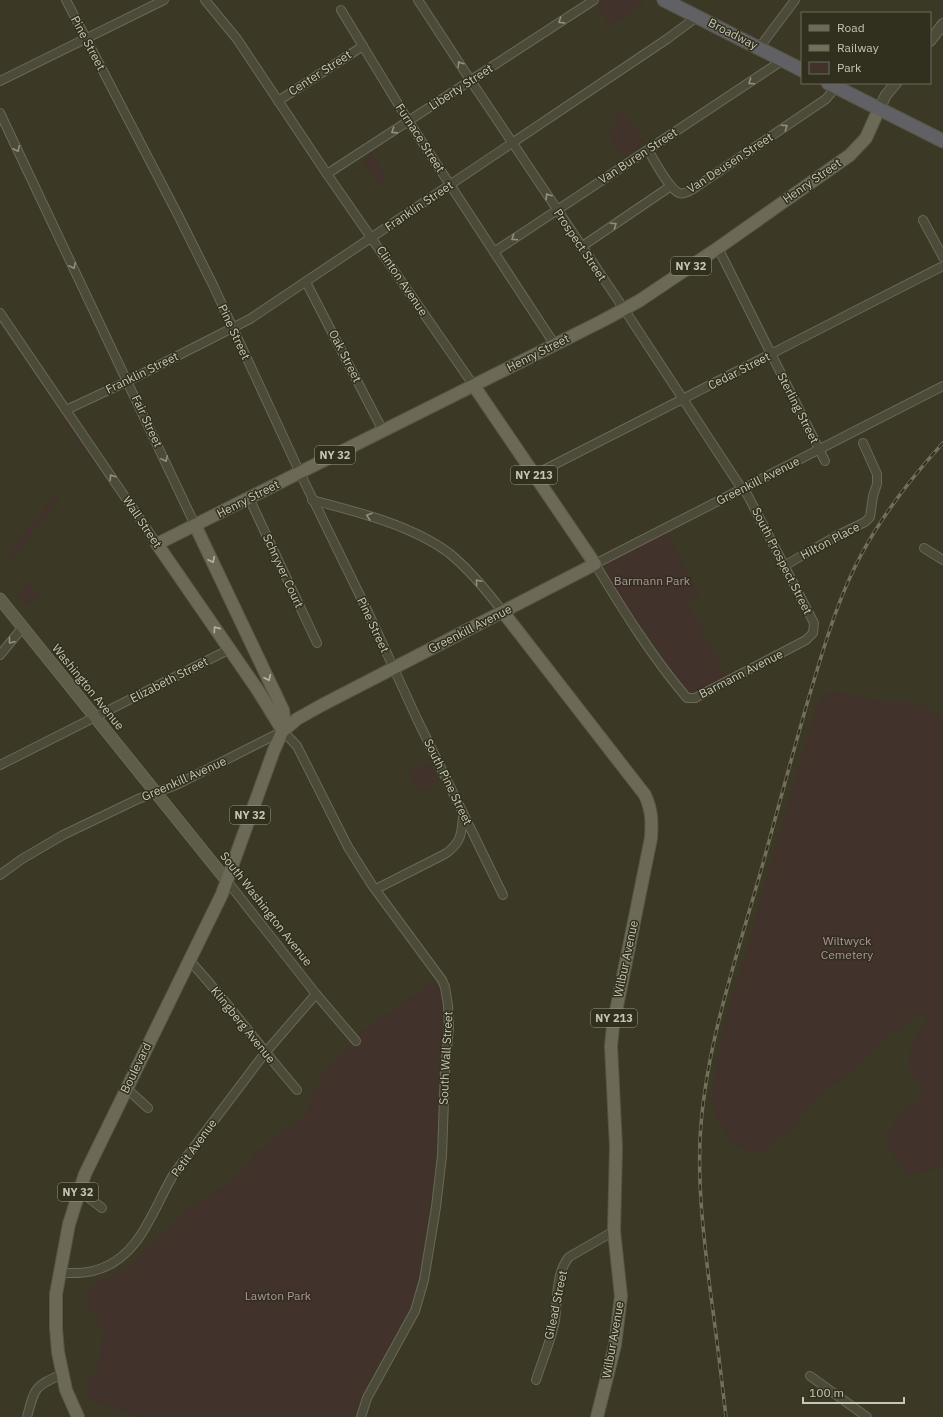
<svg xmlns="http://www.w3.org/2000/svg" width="943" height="1417" viewBox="0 0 943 1417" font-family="'IBM Plex Sans',sans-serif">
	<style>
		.green { fill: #41322b }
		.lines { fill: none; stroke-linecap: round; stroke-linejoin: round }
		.minor-casing { stroke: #6a6857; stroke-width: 10 }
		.tertiary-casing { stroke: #6a6857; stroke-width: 12 }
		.secondary-casing { stroke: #6a6857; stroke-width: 13 }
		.primary-casing { stroke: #585645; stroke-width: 14 }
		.trunk-casing { stroke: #575544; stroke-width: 15 }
		.minor { stroke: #4c4a39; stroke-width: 8 }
		.tertiary { stroke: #4c4a39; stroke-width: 10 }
		.secondary { stroke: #5e5d47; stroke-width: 11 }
		.primary { stroke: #6c6957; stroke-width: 12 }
		.trunk { stroke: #616064; stroke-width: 13 }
		.rail-casing { stroke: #72705b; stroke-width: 3.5 }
		.rail { stroke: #312f1e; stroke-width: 2; stroke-dasharray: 6; stroke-linecap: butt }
		.oneway { stroke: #908e7d }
		.oneway2 { stroke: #b5b3a1 }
		.labels { text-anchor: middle; stroke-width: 3; stroke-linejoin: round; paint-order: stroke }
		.shield { fill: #312f1e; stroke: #9a9987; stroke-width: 1 }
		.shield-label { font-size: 11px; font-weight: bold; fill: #c7c6b4 }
		.street-label { font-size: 12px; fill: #c7c6b4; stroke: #312f1e }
		.park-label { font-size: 12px; fill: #b192a0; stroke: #312f1e }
	</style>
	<rect width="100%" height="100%" fill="#3b3925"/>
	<g class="green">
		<polygon points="602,0 638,0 645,3 627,17 609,26 595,5"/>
		<polygon points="624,111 645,144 624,158 608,133 618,126 613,119"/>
		<polygon points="372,154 388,178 379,185 363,161"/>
		<polygon points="69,417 90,450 90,454 100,472 63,420"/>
		<polygon points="55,495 60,499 13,559 8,555"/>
		<path d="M667 532 701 596 688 603 727 678C716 683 695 699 684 689L617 591 604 565Z"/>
		<polygon points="30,583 39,595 25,606 16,594"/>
		<path d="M835 692 882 702H908L920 705 943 718V1167L919 1173 910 1174 905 1172 889 1150 886 1138 897 1117 918 1100 922 1092C919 1084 915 1080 912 1072 903 1052 916 1036 927 1020L926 1013 917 1014 893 1034 860 1067 828 1089 808 1107 795 1126 763 1152H749L736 1146 718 1124 712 1095 724 1024 746 954 758 909 816 708 824 695Z"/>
		<polygon points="430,763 439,784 419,793 409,772"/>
		<polygon points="434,982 440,989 442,1004 443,1030 440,1102 434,1178 419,1285 413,1302 406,1318 375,1370 352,1417 139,1417 94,1402 86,1389 90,1379 100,1363 103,1332 93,1311 86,1304 91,1287 98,1282 129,1269 148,1246 174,1226 181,1216 201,1200 220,1189 241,1172 255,1153 304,1116 324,1072 361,1032"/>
	</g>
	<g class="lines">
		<g class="minor-casing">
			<g id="minor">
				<polyline points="66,0 179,217 213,285 300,473 368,612 417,719 503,895"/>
				<polyline points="205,0 237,39 327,174 474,386"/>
				<path d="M418 0 471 81 624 309 738 483 747 494 814 623 813 633 806 640 695 698H687C652 657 623 610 595 564 710 504 827 446 943 386"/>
				<polyline points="341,10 409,122 555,345"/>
				<polyline points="759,48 795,0"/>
				<polyline points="0,81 164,0"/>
				<polyline points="278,101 363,46"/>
				<polyline points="0,113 195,525"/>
				<path d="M648 150C654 160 669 189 679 193 684 195 689 191 693 189L826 99 836 87"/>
				<polyline points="327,174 594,0"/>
				<polyline points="923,220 943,257"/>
				<polyline points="581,247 671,186"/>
				<polyline points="718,248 825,461"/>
				<polyline points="494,252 783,60"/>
				<polyline points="306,282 383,431"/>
				<polyline points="0,313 157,544"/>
				<polyline points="66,410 128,381 250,319 667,39 698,16"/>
				<polyline points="534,475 943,266"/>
				<polyline points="249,498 317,643"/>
				<path d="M312 500C358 512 411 525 449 553 470 570 487 591 503 612"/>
				<polyline points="924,548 943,560"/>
				<polyline points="784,566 838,535 865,522 870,517 873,496 877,484 877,474 863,443"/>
				<polyline points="0,655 23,627"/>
				<polyline points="0,765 230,649"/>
				<polyline points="0,875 22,859 63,835 138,799 176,785 283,731 297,746 348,847 372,885 442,980 445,987 448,1005 449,1027 445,1070 442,1156 436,1207 424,1280 415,1311 367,1398 361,1417"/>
				<polyline points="227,881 316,994 356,1041"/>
				<path d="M376 889 445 854C461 843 462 834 463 815"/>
				<path d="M189 960C227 1001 260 1047 297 1090"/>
				<polyline points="126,1088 148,1108"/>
				<polyline points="79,1190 102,1208"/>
				<path d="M59 1273C70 1273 82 1274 93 1271 141 1259 152 1209 175 1172L265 1053 316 994"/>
				<polyline points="810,1376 867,1417"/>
				<path d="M536 1380C542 1361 551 1341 555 1320 558 1300 555 1274 569 1257L614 1231"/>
				<path d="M27 1417C35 1387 34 1387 62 1374"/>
			</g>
		</g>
		<g class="tertiary-casing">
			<g id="tertiary">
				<polyline points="930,41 943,24"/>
				<polyline points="879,109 886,95 896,83"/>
			</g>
		</g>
		<g class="secondary-casing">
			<polyline id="secondary" points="0,599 227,881"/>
		</g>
		<g class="primary-casing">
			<g id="primary">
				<path d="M503 612 645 795C652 811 652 820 651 838L613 1026 611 1046 616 1147 614 1231 621 1296 615 1345 597 1417"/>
				<polyline points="283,731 257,689 157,544 602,321 639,301 718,248 850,155 866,138 879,109"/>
				<polyline points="283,731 297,719 322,705 595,564 474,386"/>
				<path d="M78 1417 66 1390 58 1352 56 1328V1294L69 1224 85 1174 222 894 274 750C281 734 286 728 283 710L195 525"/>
			</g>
		</g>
		<g class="trunk-casing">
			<g id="trunk">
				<polyline points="664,0 802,70"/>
				<polyline points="828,83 943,141"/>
			</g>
		</g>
		<use href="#minor" class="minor"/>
		<use href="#tertiary" class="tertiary"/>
		<use href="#secondary" class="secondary"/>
		<use href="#primary" class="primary"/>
		<use href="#trunk" class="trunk"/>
		<g class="rail-casing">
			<path id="rail" d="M726 1417C721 1374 716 1332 710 1289 704 1239 698 1191 700 1140 704 1051 736 959 760 874 777 813 793 751 811 690 825 644 838 598 861 555 883 514 912 477 943 443"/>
		</g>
		<use href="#rail" class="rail"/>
	</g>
	<defs><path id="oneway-chevron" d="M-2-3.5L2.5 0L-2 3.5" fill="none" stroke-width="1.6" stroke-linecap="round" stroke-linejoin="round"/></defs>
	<g class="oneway">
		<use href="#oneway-chevron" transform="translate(561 21) rotate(147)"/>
		<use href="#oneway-chevron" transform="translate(460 64) rotate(-123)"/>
		<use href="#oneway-chevron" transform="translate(751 82) rotate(146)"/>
		<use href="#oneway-chevron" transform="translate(785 127) rotate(-34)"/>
		<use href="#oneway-chevron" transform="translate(394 131) rotate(147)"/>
		<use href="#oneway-chevron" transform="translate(17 149) rotate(64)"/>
		<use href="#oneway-chevron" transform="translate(548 196) rotate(-123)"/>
		<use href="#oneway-chevron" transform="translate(614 225) rotate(-34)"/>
		<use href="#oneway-chevron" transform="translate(514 238) rotate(146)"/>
		<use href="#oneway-chevron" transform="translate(73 266) rotate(64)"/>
		<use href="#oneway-chevron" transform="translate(165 459) rotate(65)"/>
		<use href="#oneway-chevron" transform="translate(112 477) rotate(-124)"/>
		<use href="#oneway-chevron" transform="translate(369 516) rotate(-163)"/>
		<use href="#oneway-chevron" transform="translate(478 582) rotate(-131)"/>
		<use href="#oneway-chevron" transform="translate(11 641) rotate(129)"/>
	</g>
	<g class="oneway2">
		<use href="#oneway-chevron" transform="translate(212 560) rotate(64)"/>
		<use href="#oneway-chevron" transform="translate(216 629) rotate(-125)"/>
		<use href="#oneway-chevron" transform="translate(268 678) rotate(65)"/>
	</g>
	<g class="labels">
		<g class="shield">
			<rect x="671" y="257" width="40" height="18" rx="3"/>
			<rect x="315" y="446" width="40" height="18" rx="3"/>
			<rect x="511" y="466" width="46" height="18" rx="3"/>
			<rect x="230" y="806" width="40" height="18" rx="3"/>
			<rect x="591" y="1009" width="46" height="18" rx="3"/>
			<rect x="58" y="1183" width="40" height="18" rx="3"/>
		</g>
		<g class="shield-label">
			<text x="691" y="270">NY 32</text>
			<text x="335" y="459">NY 32</text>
			<text x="534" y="479">NY 213</text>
			<text x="250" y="819">NY 32</text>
			<text x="614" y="1022">NY 213</text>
			<text x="78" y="1196">NY 32</text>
		</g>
		<g class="street-label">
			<text transform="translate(733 34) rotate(27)" y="4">Broadway</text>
			<text transform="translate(88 43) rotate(62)" y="4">Pine Street</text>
			<text transform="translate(320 73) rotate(-33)" y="4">Center Street</text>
			<text transform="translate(461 87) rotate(-33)" y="4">Liberty Street</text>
			<text transform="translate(420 138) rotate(57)" y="4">Furnace Street</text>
			<text transform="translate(638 156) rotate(-33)" y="4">Van Buren Street</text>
			<text transform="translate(730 163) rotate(-33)" y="4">Van Deusen Street</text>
			<text transform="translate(812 181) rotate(-35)" y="4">Henry Street</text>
			<text transform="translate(419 206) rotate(-34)" y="4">Franklin Street</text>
			<text transform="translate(580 245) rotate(56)" y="4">Prospect Street</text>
			<text transform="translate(402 281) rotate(56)" y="4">Clinton Avenue</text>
			<text transform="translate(234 332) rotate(65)" y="4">Pine Street</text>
			<text transform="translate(538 353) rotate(-27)" y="4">Henry Street</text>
			<text transform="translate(345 356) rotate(63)" y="4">Oak Street</text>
			<text transform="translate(739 371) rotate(-27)" y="4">Cedar Street</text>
			<text transform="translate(142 373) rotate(-26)" y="4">Franklin Street</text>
			<text transform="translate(798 408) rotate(63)" y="4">Sterling Street</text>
			<text transform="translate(147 421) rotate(65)" y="4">Fair Street</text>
			<text transform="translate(758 481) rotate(-27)" y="4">Greenkill Avenue</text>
			<text transform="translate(248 499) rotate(-27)" y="4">Henry Street</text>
			<text transform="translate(142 522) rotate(56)" y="4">Wall Street</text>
			<text transform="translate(830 541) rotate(-28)" y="4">Hilton Place</text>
			<text transform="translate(782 561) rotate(63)" y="4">South Prospect Street</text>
			<text transform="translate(283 571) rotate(65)" y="4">Schryver Court</text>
			<text transform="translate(373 625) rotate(65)" y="4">Pine Street</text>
			<text transform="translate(470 629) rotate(-27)" y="4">Greenkill Avenue</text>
			<text transform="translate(741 674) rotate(-27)" y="4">Barmann Avenue</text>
			<text transform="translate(169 680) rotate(-27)" y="4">Elizabeth Street</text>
			<text transform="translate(88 687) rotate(51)" y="4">Washington Avenue</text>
			<text transform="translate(184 779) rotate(-24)" y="4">Greenkill Avenue</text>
			<text transform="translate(448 782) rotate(64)" y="4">South Pine Street</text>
			<text transform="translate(266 909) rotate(52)" y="4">South Washington Avenue</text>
			<text transform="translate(626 959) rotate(-78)" y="4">Wilbur Avenue</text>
			<text transform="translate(243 1025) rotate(51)" y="4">Klingberg Avenue</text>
			<text transform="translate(446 1058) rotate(-87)" y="4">South Wall Street</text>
			<text transform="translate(136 1068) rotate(-64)" y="4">Boulevard</text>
			<text transform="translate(194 1148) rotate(-54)" y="4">Petit Avenue</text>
			<text transform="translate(556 1305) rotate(-78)" y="4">Gilead Street</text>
			<text transform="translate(613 1340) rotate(-80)" y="4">Wilbur Avenue</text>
		</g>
		<g class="park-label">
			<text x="652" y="585">Barmann Park</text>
			<text x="847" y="945">Wiltwyck<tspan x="847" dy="14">Cemetery</tspan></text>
			<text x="278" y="1300">Lawton Park</text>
		</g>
	</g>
	<rect x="801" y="12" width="130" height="72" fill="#312f1e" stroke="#6d6b5a"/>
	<rect x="809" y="25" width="20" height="6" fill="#6c6957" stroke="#6d6b5a"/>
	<text x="837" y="32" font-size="12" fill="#c7c6b4">Road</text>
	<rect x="809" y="45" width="20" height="6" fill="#72705b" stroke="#6d6b5a"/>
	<text x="837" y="52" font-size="12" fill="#c7c6b4">Railway</text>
	<rect x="809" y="62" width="20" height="12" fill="#41322b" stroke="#6d6b5a"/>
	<text x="837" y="72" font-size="12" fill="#c7c6b4">Park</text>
	<path d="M803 1397v6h101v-6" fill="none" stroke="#c7c6b4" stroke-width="2"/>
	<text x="809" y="1397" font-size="12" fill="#c7c6b4" stroke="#312f1e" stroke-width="3" paint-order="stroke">100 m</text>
</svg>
